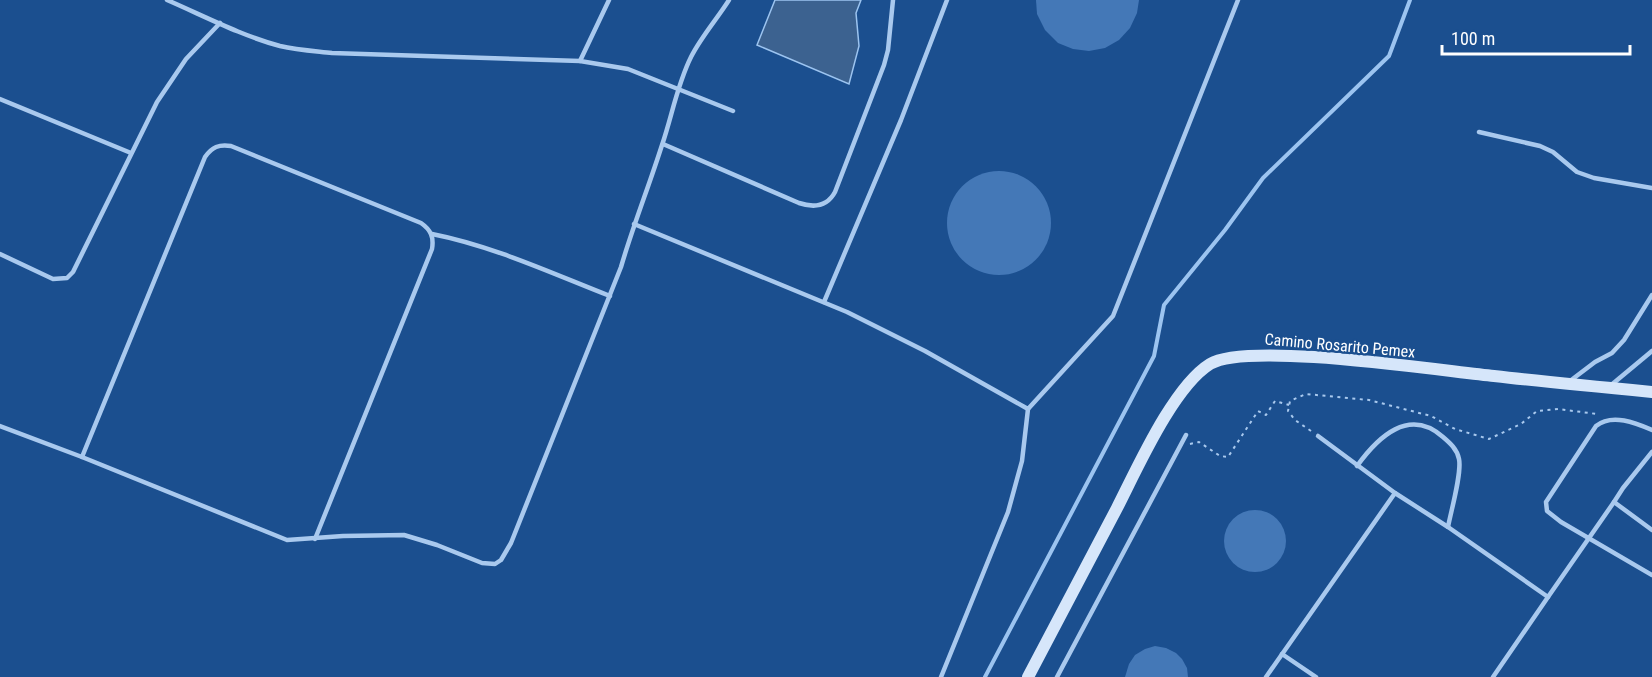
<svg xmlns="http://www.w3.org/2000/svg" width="1652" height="677" viewBox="0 0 1652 677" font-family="'Roboto Condensed',sans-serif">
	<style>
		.water { fill: #3c6290; stroke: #9cc4f0; stroke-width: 1.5 }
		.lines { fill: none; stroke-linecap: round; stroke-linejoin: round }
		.stream { stroke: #9cc4f0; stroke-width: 4 }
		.building { fill: #4478b7 }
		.path { stroke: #a9c9ee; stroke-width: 2; stroke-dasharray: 3 4.5; stroke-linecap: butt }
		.lane { stroke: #a9c9ee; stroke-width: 4.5 }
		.secondary { stroke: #d6e6fa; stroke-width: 12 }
		.labels { text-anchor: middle; stroke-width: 4.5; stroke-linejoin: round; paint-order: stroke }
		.street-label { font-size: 16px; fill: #fff; stroke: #1b4f8f }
	</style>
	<rect width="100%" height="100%" fill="#1b4f8f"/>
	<polygon class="water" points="775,0 861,0 856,13 859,46 849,84 757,45"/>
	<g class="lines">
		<polyline class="stream" points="985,677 1154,356 1164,305 1225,230 1263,178 1389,56 1410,0"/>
	</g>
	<g class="building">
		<polygon points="1036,0 1139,0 1137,13 1130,28 1119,40 1105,48 1089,51 1073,49 1058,43 1045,30 1037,14"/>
		<circle cx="999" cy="223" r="52"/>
		<circle cx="1255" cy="541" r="31"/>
		<polygon points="1155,646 1166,648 1176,653 1182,659 1187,668 1188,677 1125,677 1129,664 1135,655 1145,649"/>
	</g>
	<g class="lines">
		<g class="path">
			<polyline points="1311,431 1295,420 1288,411 1290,401 1306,394 1369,400 1431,416 1455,429 1489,439 1521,424 1537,411 1558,409 1597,414"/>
			<polyline points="1190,444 1199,442 1220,456 1228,457 1258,411 1266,415 1275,401 1289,405"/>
		</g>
		<g class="lane">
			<path d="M167 0C204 16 242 36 280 46 297 50 314 51 332 53L580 61 628 69 733 111"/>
			<polyline points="580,61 609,0"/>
			<polyline points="0,99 131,153"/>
			<polyline points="1479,132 1540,146 1553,152 1577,172 1594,178 1652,188"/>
			<path d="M663 144 799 203C814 208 827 207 835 192L884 65 888 50 893 0"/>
			<polyline points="634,224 847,312 925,351 1028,409 1113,316 1238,0"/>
			<path d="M432 234C493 246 551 273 610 296"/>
			<polyline points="0,254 53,279 67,278 73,272 157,102 186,59 220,23"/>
			<polyline points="824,302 901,120 947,0"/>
			<polyline points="1570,381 1595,362 1612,353 1624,340 1652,295"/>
			<polyline points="1610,386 1652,351"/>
			<path d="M0 426 82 457 287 540 343 536 404 535 437 545 482 563 495 564 501 560 511 543 621 267C633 226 649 186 662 145 672 116 677 85 691 57 701 37 717 19 729 0"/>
			<path d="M1652 430C1636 423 1612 413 1596 426L1546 502 1547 511 1561 522 1652 575"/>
			<polyline points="1318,436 1395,493"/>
			<polyline points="1652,452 1623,488 1614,502 1652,530"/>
			<path d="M82 457 205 157C212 147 219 144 231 146L421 223C431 230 434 237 432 249L315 539"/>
			<path d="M1357 466C1378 437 1409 407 1443 437 1450 443 1457 449 1459 459 1462 473 1451 511 1448 527"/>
			<polyline points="1282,654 1316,677"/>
			<polyline points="941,677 1008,512 1022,461 1028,409"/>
			<polyline points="1057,677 1186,435"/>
			<polyline points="1266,677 1395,493 1448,527 1548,597 1614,502"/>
			<polyline points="1493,677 1548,597"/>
		</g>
		<path class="secondary" d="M1028 677C1058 621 1087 564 1117 508 1137 469 1173 387 1210 364 1247 341 1442 371 1494 376 1546 382 1599 387 1652 392"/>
	</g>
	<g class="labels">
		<g class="street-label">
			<text transform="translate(1340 345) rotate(5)" y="6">Camino Rosarito Pemex</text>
		</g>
	</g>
	<path d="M1442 45v9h188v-9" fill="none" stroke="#ffffff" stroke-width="3"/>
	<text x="1451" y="45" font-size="18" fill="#ffffff" stroke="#1b4f8f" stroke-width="4.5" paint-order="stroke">100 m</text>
</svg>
